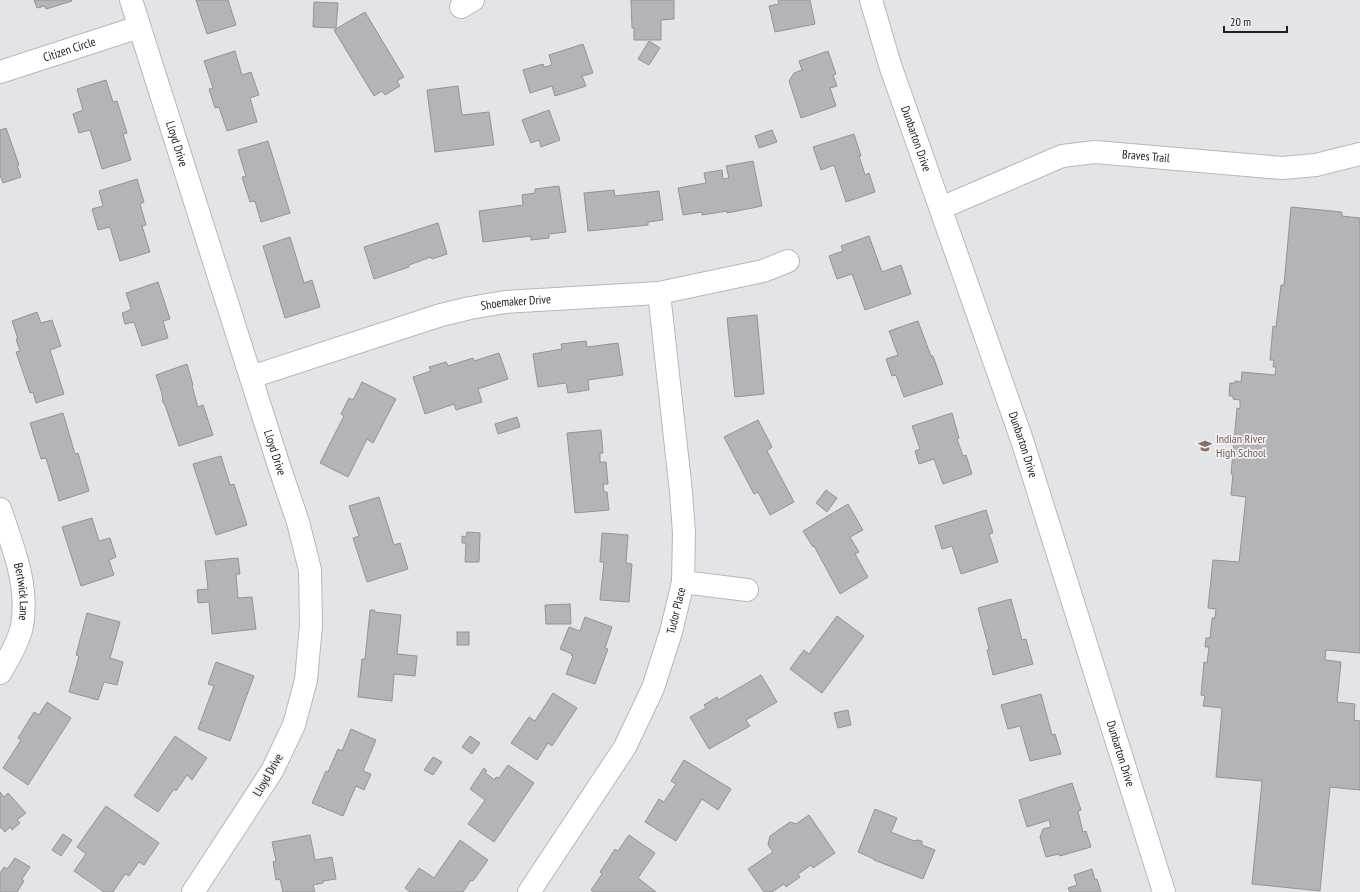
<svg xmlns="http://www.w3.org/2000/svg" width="1360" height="892" viewBox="0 0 1360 892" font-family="'PT Sans Narrow',sans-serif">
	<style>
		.building { fill: #b4b3b7; stroke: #949397 }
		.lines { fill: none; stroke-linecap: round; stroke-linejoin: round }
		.street-casing { stroke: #b6b7bb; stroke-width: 24 }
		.secondary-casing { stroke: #b6b7bb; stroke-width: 24 }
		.street { stroke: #fff; stroke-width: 22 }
		.secondary { stroke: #fff; stroke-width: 22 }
		.labels { text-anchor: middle; stroke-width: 3.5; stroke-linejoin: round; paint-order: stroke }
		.street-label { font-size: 12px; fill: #202021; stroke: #f1f1f5 }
		.education-label { font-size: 12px; fill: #785e54; stroke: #f1f1f5; text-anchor: start }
	</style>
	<rect width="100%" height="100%" fill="#e3e4e8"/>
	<g class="building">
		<polygon points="34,0 71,0 72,1 46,9 45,6 37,8"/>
		<polygon points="196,0 228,0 236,25 207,34"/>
		<polygon points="631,0 674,0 674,19 661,20 661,40 634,40 634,28 632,28"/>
		<polygon points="778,0 810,0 815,24 775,32 769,6 779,4"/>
		<polygon points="314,2 338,3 336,28 313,27"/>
		<polygon points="365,12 404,77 397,81 400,86 385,95 382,91 374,96 334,30"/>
		<polygon points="649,41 660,48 649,65 638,59"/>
		<polygon points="583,44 593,73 582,76 586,86 555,96 552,86 530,93 523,70 543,64 544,67 552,65 549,55"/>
		<polygon points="235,51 242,75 251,72 259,95 250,98 257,122 227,131 219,107 215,108 209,89 213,88 204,61"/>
		<polygon points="828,51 836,74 833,75 837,86 830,88 836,106 801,118 789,81 794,73 802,70 799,61"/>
		<polygon points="106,80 113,102 117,101 127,133 123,134 131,160 102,169 90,130 79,133 73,114 83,110 77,89"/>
		<polygon points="458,86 462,115 489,112 494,145 435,152 427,90"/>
		<polygon points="549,110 560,140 541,147 539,140 531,143 522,120"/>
		<polygon points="6,128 19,165 17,165 21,177 3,183 0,175 0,130"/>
		<polygon points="772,130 777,142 759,148 755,136"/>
		<polygon points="854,134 861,156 859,156 865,175 869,173 875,192 846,202 834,165 821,170 813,147"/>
		<polygon points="268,141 290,213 261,222 255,201 250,202 242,177 246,176 238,150"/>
		<polygon points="753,161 762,206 727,213 727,211 702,215 702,212 683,215 678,188 706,183 704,173 722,170 723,179 729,178 726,166"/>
		<polygon points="137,179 144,202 140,204 146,225 142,226 150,252 120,261 110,227 98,230 92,209 103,206 99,191"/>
		<polygon points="559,186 566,232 549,234 549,238 531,240 531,236 483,242 479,211 523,205 522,195 535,193 535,189"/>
		<polygon points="614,190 615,196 659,191 663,220 648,222 648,225 588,231 584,193"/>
		<polygon points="1291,207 1342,212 1342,216 1360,218 1360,653 1326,650 1325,660 1341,662 1337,702 1355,704 1354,720 1360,721 1360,790 1330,787 1320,891 1252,884 1262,781 1216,777 1222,708 1203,706 1205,696 1201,695 1204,662 1207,663 1209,647 1205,647 1206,638 1210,638 1212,618 1215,618 1216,609 1208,608 1213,560 1239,562 1246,497 1231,495 1233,474 1231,474 1237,408 1240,409 1240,400 1233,399 1233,396 1229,396 1230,383 1235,383 1235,381 1241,382 1242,372 1275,375 1276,367 1273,367 1274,360 1270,360 1273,326 1276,327 1281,285 1284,285"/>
		<polygon points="438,223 447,254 432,259 431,257 409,265 409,267 374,279 364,247"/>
		<polygon points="869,236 882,272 901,265 911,294 865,310 852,274 837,279 829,256 843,251 841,246"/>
		<polygon points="290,237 304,283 312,280 320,307 285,318 263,246"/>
		<polygon points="158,282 170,319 163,321 168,338 142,346 134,322 125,324 122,313 130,310 130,309 131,308 126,293"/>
		<polygon points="37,312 41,323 52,320 61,346 50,350 64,394 36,403 33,392 30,393 16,352 20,351 16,339 18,339 12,321"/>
		<polygon points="757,315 764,394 735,397 727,318"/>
		<polygon points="918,321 931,356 933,356 943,384 904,397 896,375 892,376 886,359 898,355 889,331"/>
		<polygon points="586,341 587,347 618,343 623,375 588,380 589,390 568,393 566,383 538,387 533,354 562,349 561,344"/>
		<polygon points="499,353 508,379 478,389 482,402 456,410 454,404 425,414 413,377 431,371 429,367 446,362 448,366 473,358 474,361"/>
		<polygon points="187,364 193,385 192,386 198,407 203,405 213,435 179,446 165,405 163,403 162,394 156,375"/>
		<polygon points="362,382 396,399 373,443 367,439 348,477 320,463 344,416 341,414 349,398 353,400"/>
		<polygon points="63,413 75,454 78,453 89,491 59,501 46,458 41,459 30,423"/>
		<polygon points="952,413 959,438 957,439 963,456 966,455 972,474 943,484 934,459 919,464 915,451 920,449 912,426"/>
		<polygon points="517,417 520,427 498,434 495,424"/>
		<polygon points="758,420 772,447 767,451 794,502 770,515 758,492 754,494 724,437"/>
		<polygon points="601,430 603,453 600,453 600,462 606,462 608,484 603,484 604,492 607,492 609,510 575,513 567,433"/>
		<polygon points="221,456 230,485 234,484 247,525 216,535 193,464"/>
		<polygon points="826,490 837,498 827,512 816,503"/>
		<polygon points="379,497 394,545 400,543 408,569 367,582 353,538 359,536 349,506"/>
		<polygon points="848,504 863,530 850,537 859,552 855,554 868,577 840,594 814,546 813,547 803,531"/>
		<polygon points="986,510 993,533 989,534 998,562 961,574 952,546 942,549 935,526"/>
		<polygon points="92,518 99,541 110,538 116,557 109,560 114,575 81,586 62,527"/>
		<polygon points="467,532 480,533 479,562 465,562 466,543 462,543 462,536 466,537"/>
		<polygon points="602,533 628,535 626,563 632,564 629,602 600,600 604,562 600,562"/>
		<polygon points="238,558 240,574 236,574 238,598 252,597 256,629 212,634 209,602 198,603 197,590 208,589 205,561"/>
		<polygon points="1011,599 1022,640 1026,639 1033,664 993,675 987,650 989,649 978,608"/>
		<polygon points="570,604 571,624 546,624 545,605"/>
		<polygon points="370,610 375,610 374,612 401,615 397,654 417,656 415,676 394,674 392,701 358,697 362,659 365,659"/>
		<polygon points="87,613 120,622 110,658 123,662 117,685 104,682 98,700 69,692 79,656 76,655"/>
		<polygon points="837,616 864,636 822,693 790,669 804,650 809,654"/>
		<polygon points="585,617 612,627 605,648 608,649 595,684 566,674 573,656 571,655 572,654 560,649 569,627 580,631"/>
		<rect x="457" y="632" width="12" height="13"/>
		<polygon points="216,662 254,676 230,741 198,729 214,686 208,684"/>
		<polygon points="761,675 777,702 746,720 750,726 709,749 690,717 706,708 704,705 717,697 718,700"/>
		<polygon points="553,693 577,708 552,746 548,743 537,760 511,743 529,717 535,721"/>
		<polygon points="1041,694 1052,735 1055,734 1061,754 1030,761 1020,726 1008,729 1001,705"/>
		<polygon points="47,702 71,718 28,785 3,768 21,740 18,738 34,712 39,715"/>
		<polygon points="848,710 851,725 838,728 834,713"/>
		<polygon points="351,729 376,740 363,771 371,774 364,790 356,786 343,816 312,803 326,771 328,772 338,749 342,751"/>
		<polygon points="175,736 207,758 192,780 187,775 176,791 174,789 158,812 134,796"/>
		<polygon points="470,736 480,743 472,754 462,747"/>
		<polygon points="433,757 442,762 433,775 424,770"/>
		<polygon points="684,760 731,789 718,810 702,799 676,841 645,822 659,799 664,802 676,784 671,781"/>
		<polygon points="508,765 534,783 494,842 468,824 485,800 470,789 484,768 487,771 485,773 495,780 496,777 499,778"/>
		<polygon points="1072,783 1081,810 1078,811 1083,832 1086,831 1091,847 1060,856 1059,854 1046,857 1040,837 1043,829 1051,827 1049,820 1027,827 1019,800"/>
		<polygon points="0,792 4,797 8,793 26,813 17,820 20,823 12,830 10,827 5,832 0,827"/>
		<polygon points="106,806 159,843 144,865 139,862 129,876 125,874 113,892 104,892 74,871 86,854 77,847"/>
		<polygon points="875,809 897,818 891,832 914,841 917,840 922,841 922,845 935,850 923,879 874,860 874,859 858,852"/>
		<polygon points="809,815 835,853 813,868 811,865 798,874 800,877 786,887 784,884 772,892 764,892 748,869 773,852 768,845 770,836 790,822 796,824"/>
		<polygon points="63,834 72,840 61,856 52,850"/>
		<polygon points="310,835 315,860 332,857 336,879 323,881 323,883 313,885 315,892 283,892 280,879 276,880 273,862 276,861 272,842"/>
		<polygon points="629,835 655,853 638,878 656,892 594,892 591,890 602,874 600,872 615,849 618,851"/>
		<polygon points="460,840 488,860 473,881 471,880 463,892 410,892 405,888 419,868 434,878"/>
		<polygon points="15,858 30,867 22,879 24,881 17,892 0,892 0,873 4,867 7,869"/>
		<polygon points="1092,869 1095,880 1097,879 1101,892 1070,892 1068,888 1077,885 1074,875"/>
	</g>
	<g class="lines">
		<g class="street-casing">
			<g id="street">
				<path id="s1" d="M131 0 279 466 298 522 310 570 311 625 306 680 294 725 272 771 193 892"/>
				<polyline points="461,7 473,0"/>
				<path id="s2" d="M0 72 139 27"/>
				<path id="s3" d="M941 208 1062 156 1095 152 1282 168 1316 165 1360 154"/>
				<path id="s4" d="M251 377 441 315 470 308 505 302 659 293 763 271 788 261"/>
				<path id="s5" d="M0 509C13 547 29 585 22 626 19 641 8 660 0 673"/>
				<polyline points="683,582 747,590"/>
				<path id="s6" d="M529 892 625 747 653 688 671 632 683 582 684 533 681 492 659 293"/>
			</g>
		</g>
		<g class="secondary-casing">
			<g id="secondary">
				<path id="s7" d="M871 0 890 65 1022 440 1164 892"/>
			</g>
		</g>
		<use href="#street" class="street"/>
		<use href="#secondary" class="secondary"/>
	</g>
	<defs>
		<g id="school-bare" transform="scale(1.08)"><path d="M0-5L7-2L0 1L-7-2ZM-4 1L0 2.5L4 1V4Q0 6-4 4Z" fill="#8d6e63" stroke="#f1f1f5" stroke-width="2.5" paint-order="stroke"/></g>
	</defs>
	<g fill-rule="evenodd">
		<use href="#school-bare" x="1205" y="446"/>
	</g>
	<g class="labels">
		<g class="street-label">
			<text dy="4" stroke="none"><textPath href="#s2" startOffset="73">Citizen Circle</textPath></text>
			<text dy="4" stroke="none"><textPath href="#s7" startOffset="146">Dunbarton Drive</textPath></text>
			<text dy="4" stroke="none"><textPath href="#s1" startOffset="151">Lloyd Drive</textPath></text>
			<text dy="4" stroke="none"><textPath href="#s3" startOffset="216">Braves Trail</textPath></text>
			<text dy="4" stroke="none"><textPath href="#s4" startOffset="276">Shoemaker Drive</textPath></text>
			<text dy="4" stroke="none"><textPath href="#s7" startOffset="470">Dunbarton Drive</textPath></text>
			<text dy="4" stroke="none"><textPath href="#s1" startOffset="475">Lloyd Drive</textPath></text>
			<text dy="4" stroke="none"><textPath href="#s5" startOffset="86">Bertwick Lane</textPath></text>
			<text dy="4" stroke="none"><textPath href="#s6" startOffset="320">Tudor Place</textPath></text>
			<text dy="4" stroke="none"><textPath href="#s7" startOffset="794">Dunbarton Drive</textPath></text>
			<text transform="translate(268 775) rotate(-60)" y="4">Lloyd Drive</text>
		</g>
		<g class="education-label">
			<text x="1216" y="443">Indian River<tspan x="1216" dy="14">High School</tspan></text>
		</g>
	</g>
	<path d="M1224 26v6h63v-6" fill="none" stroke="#202021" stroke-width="2"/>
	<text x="1230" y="26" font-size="12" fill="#202021" stroke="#f1f1f5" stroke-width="3" paint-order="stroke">20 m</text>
</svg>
